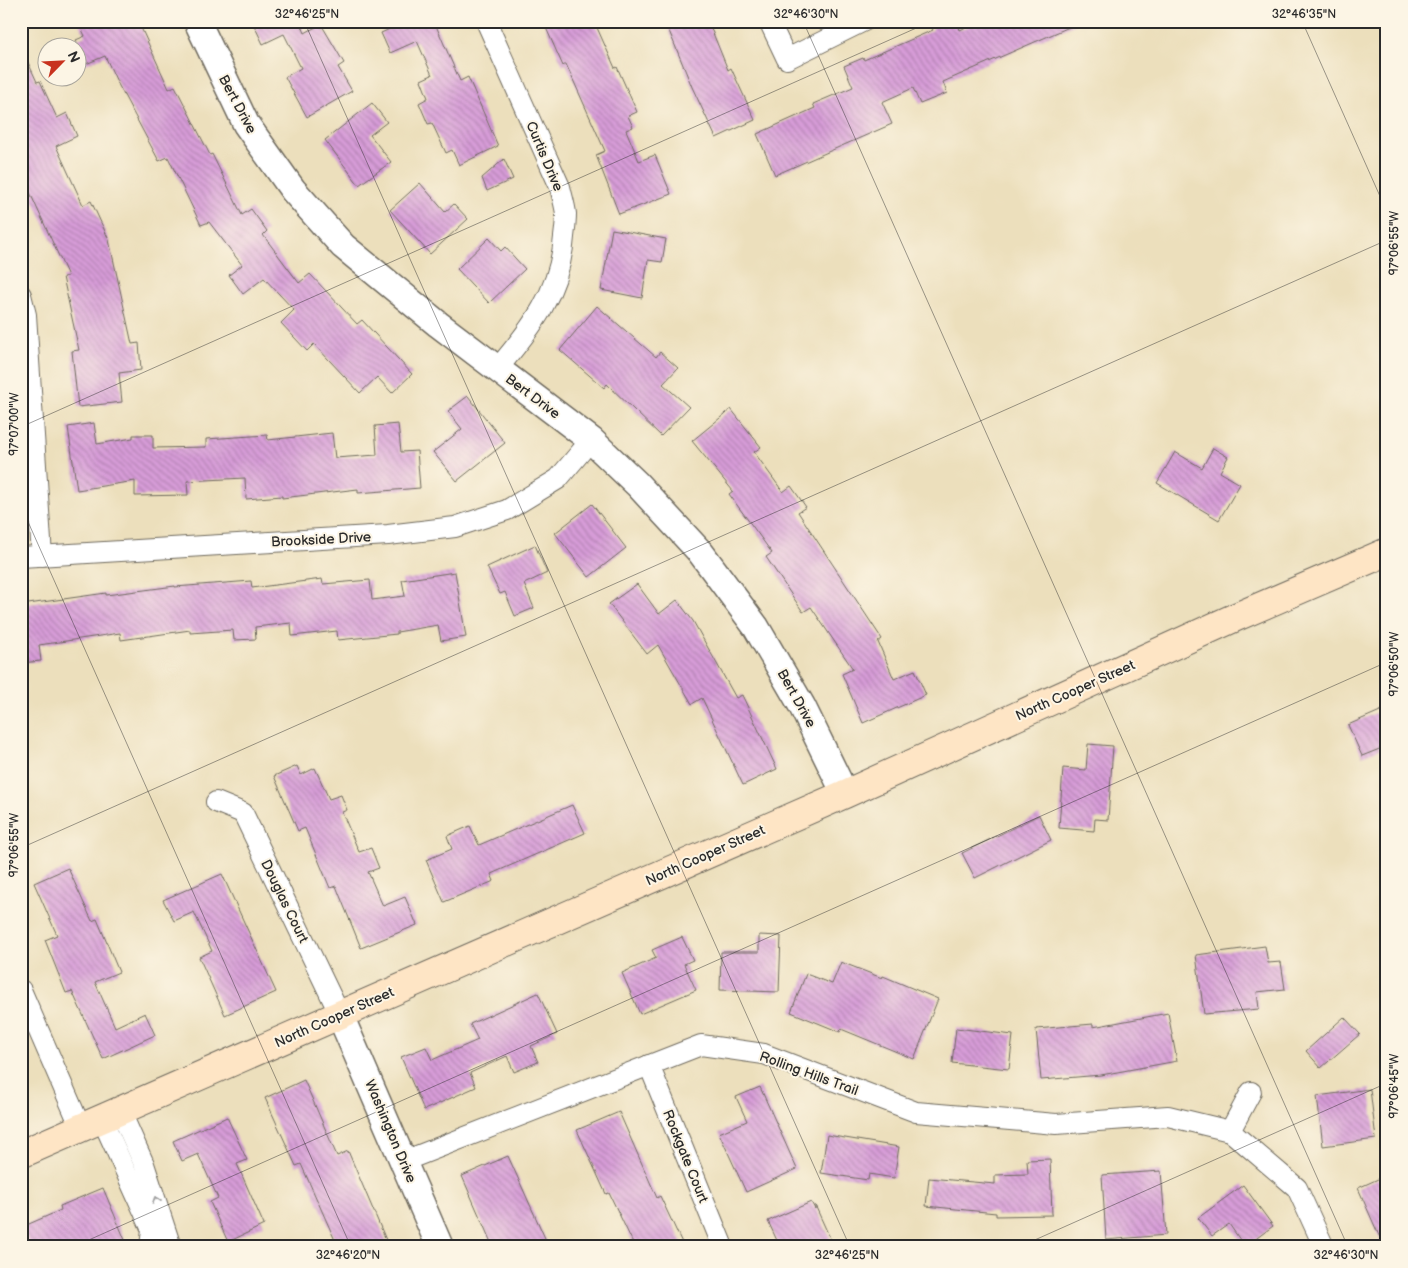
<svg xmlns="http://www.w3.org/2000/svg" width="1408" height="1268" viewBox="0 0 1408 1268" font-family="'Balsamiq Sans',sans-serif">
	<style>
		.building { fill: url(#building-back-hatch) }
		.lines { fill: none; stroke-linecap: round; stroke-linejoin: round }
		.minor-casing { stroke: #6f6a5e; stroke-width: 22 }
		.tertiary-casing { stroke: #6f6a5e; stroke-width: 29 }
		.secondary-casing { stroke: #6f6a5e; stroke-width: 30 }
		.minor { stroke: #fff; stroke-width: 20 }
		.tertiary { stroke: #fff; stroke-width: 26 }
		.secondary { stroke: #fee5c5; stroke-width: 28 }
		.oneway { stroke: #a0a0a0 }
		.ticks { fill: none; stroke: #2b2b2b; stroke-width: 1; stroke-opacity: 0.45 }
		.labels { text-anchor: middle; stroke-width: 4; stroke-linejoin: round; paint-order: stroke }
		.street-label { font-size: 14px; fill: #2b2b2b; stroke: #fcf5e5 }
		.neatline { fill: none; stroke: #2b2b2b; stroke-width: 2 }
		.ticks-label { font-size: 12px; text-anchor: middle; fill: #2b2b2b }
	</style>
	<defs>
		<pattern id="building-back-hatch" width="6" height="6" patternUnits="userSpaceOnUse" patternTransform="scale(1.25)"><rect width="6" height="6" fill="#d79cd8"/><path d="M-1 5l2 2M0 0l6 6M5-1l2 2" fill="none" stroke="#af7faf"/></pattern>
	</defs>
	<rect width="100%" height="100%" fill="#fcf5e5"/>
	<filter id="ink" filterUnits="userSpaceOnUse"><feTurbulence type="fractalNoise" baseFrequency=".02" numOctaves="2"/><feDisplacementMap in="SourceGraphic" scale="10" xChannelSelector="R" yChannelSelector="G"/><feConvolveMatrix kernelMatrix="1 2 1 2 8 2 1 2 1" color-interpolation-filters="sRGB"/></filter>
	<filter id="wash" filterUnits="userSpaceOnUse"><feTurbulence type="fractalNoise" baseFrequency=".0096" numOctaves="4" result="noise"/><feDisplacementMap in="SourceGraphic" scale="20" xChannelSelector="R" yChannelSelector="G"/><feGaussianBlur stdDeviation="1.12" result="paint"/><feColorMatrix in="noise" values="0 0 0 0 0 0 0 0 0 0 0 0 0 0 0 0 0 1.4 0 .05"/><feComposite in="paint" operator="in"/></filter>
	<g filter="url(#wash)">
		<rect width="100%" height="100%" fill="#ecdfbc"/>
		<g id="blocks">
			<g class="building">
				<polygon points="78,21 138,21 169,89 175,86 210,155 212,154 242,215 251,209 267,231 263,235 299,283 310,274 357,324 362,320 412,374 392,393 377,377 360,393 314,344 307,351 281,323 294,310 264,278 243,294 229,275 242,265 209,222 201,225 168,157 159,161 118,84 105,56 86,64 76,40 85,36"/>
				<polygon points="252,21 312,21 302,26 305,33 321,24 344,63 338,67 352,91 307,117 285,77 301,68 284,34 263,44"/>
				<polygon points="392,21 434,21 460,81 468,77 498,146 459,165 452,150 446,153 432,123 428,124 419,103 428,98 421,80 432,75 417,41 390,53 381,33 394,27"/>
				<polygon points="543,21 594,21 615,68 617,67 637,112 628,116 633,127 626,130 639,161 655,155 671,194 619,214 596,155 605,151 566,64 563,66"/>
				<polygon points="665,21 708,21 728,70 731,68 755,120 716,138 692,87"/>
				<polygon points="948,21 957,21 960,30 979,21 1083,21 943,82 947,93 920,104 913,88 882,102 892,124 775,175 757,134 815,108 813,104 853,87 844,66 863,58 864,60 933,30 932,28"/>
				<polygon points="21,47 37,82 40,81 57,118 67,113 77,136 56,146 83,205 91,201 109,240 132,344 139,343 141,370 119,373 122,402 78,407 72,351 79,350 63,277 68,276 21,173"/>
				<polygon points="372,103 387,122 370,135 391,162 359,185 325,140"/>
				<polygon points="504,159 513,179 487,191 482,178"/>
				<polygon points="420,183 445,212 454,204 468,219 430,254 390,210"/>
				<polygon points="612,229 666,239 662,262 648,260 642,298 601,290"/>
				<polygon points="489,238 501,251 505,247 525,269 489,303 457,269"/>
				<polygon points="597,306 656,357 660,352 678,368 663,384 689,407 661,436 607,384 604,388 560,350"/>
				<polygon points="468,396 505,443 457,481 433,452 462,429 448,411"/>
				<polygon points="731,409 761,447 754,452 783,492 791,486 806,507 798,512 882,639 878,642 894,679 915,670 926,695 863,723 842,674 853,669 811,607 803,612 766,557 772,553 729,494 733,491 692,441"/>
				<polygon points="94,423 97,444 133,438 133,435 153,435 153,448 206,447 206,439 267,435 268,440 332,433 335,458 377,455 375,426 398,424 401,452 417,451 420,488 358,493 358,489 282,498 282,496 246,499 245,478 187,481 188,495 135,496 135,481 77,490 68,427"/>
				<polygon points="1213,448 1228,457 1220,472 1240,484 1219,520 1157,483 1175,452 1202,468"/>
				<polygon points="592,504 626,548 589,577 555,533"/>
				<polygon points="535,545 547,573 524,584 534,608 515,616 505,592 500,594 487,567"/>
				<polygon points="455,572 466,637 441,641 438,625 397,632 397,634 338,640 337,631 292,636 291,623 255,627 256,639 234,640 233,630 190,633 190,630 121,640 120,633 39,645 41,661 21,663 21,605 106,593 106,595 175,586 175,587 251,581 252,588 322,579 323,584 370,580 372,600 405,596 402,580"/>
				<polygon points="637,584 659,614 677,600 693,621 736,698 742,695 777,769 743,785 702,698 692,704 658,645 647,654 609,604"/>
				<polygon points="1387,708 1387,746 1362,756 1348,725"/>
				<polygon points="1088,744 1113,746 1108,820 1095,819 1094,831 1059,828 1063,768 1086,770"/>
				<polygon points="297,766 301,775 315,768 329,799 341,795 347,810 342,812 359,852 371,848 379,868 368,872 383,906 405,897 417,925 361,948 336,886 330,888 305,828 298,831 274,776"/>
				<polygon points="572,805 585,833 491,874 494,881 444,902 426,860 452,849 447,836 470,826 479,845"/>
				<polygon points="1039,815 1051,840 975,878 962,853"/>
				<polygon points="68,868 92,921 97,919 119,972 95,982 115,1027 145,1013 155,1035 103,1059 72,991 66,993 45,940 57,935 34,883"/>
				<polygon points="222,874 276,992 225,1015 199,957 212,951 194,912 174,921 163,900"/>
				<polygon points="759,935 781,936 779,992 720,990 721,952 759,952"/>
				<polygon points="682,937 693,960 684,964 696,990 640,1014 622,973 656,958 652,950"/>
				<polygon points="1265,946 1268,963 1281,962 1285,989 1257,992 1259,1009 1204,1014 1196,955"/>
				<polygon points="841,962 882,978 883,976 938,999 914,1059 841,1029 840,1032 791,1012 806,974 832,984"/>
				<polygon points="538,993 557,1034 531,1046 538,1062 514,1072 507,1056 470,1073 476,1087 424,1110 401,1057 426,1047 432,1060 478,1040 470,1024"/>
				<polygon points="1168,1013 1177,1061 1101,1075 1041,1080 1036,1029 1093,1024 1093,1027"/>
				<polygon points="1344,1017 1360,1034 1321,1068 1306,1051"/>
				<polygon points="956,1028 1013,1035 1009,1069 952,1063"/>
				<polygon points="304,1080 337,1156 348,1151 389,1247 338,1247 301,1164 296,1166 265,1098"/>
				<polygon points="760,1087 797,1169 746,1192 719,1133 747,1121 736,1097"/>
				<polygon points="1370,1089 1376,1139 1323,1146 1317,1096"/>
				<polygon points="619,1112 657,1198 660,1196 684,1247 635,1247 609,1193 606,1194 577,1130"/>
				<polygon points="227,1117 247,1160 237,1164 264,1225 228,1242 210,1202 218,1198 198,1154 182,1161 173,1141"/>
				<polygon points="827,1135 899,1147 894,1178 869,1174 868,1180 821,1173"/>
				<polygon points="508,1156 549,1247 493,1247 462,1176"/>
				<polygon points="1050,1159 1052,1215 996,1216 996,1213 926,1206 929,1178 995,1184 995,1175 1028,1174 1027,1160"/>
				<polygon points="1161,1171 1166,1235 1106,1240 1102,1175"/>
				<polygon points="1387,1175 1387,1247 1384,1247 1358,1188"/>
				<polygon points="1243,1185 1273,1226 1245,1247 1229,1224 1212,1236 1198,1218"/>
				<polygon points="103,1188 128,1247 102,1247 100,1242 87,1247 31,1247 22,1227 61,1210 60,1206"/>
				<polygon points="811,1202 815,1209 815,1205 834,1247 780,1247 768,1221"/>
			</g>
		</g>
	</g>
	<g filter="url(#ink)">
		<use href="#blocks" fill-opacity="0" stroke="#6f6a5e" stroke-width="1"/>
		<g class="lines">
			<g class="minor-casing">
				<g id="minor">
					<path d="M486 21 560 187C562 196 565 205 566 214 566 221 565 229 564 237 560 292 532 328 497 369"/>
					<polyline points="769,21 787,59 864,21"/>
					<polyline points="21,295 26,315 42,556"/>
					<polyline points="21,557 388,535 455,527 507,510 558,479 591,440"/>
					<polyline points="216,802 243,813 340,1015"/>
					<polyline points="21,990 81,1128"/>
					<polyline points="649,1065 723,1247"/>
					<polyline points="120,1110 144,1164 171,1247"/>
					<polyline points="102,1119 152,1230 150,1247"/>
					<polyline points="1230,1131 1251,1092"/>
					<polyline points="404,1161 701,1045 764,1054 916,1112 1056,1124 1168,1116 1230,1131 1297,1188 1324,1247"/>
				</g>
			</g>
			<g class="tertiary-casing">
				<g id="tertiary">
					<polyline points="197,21 246,124 293,190 343,246 438,324 591,440 637,484 701,553 756,627 802,706 845,794"/>
					<polyline points="340,1015 440,1247"/>
				</g>
			</g>
			<g class="secondary-casing">
				<polyline id="secondary" points="21,1154 845,794 1236,617 1387,552"/>
			</g>
			<use href="#minor" class="minor"/>
			<use href="#tertiary" class="tertiary"/>
			<use href="#secondary" class="secondary"/>
		</g>
		<defs><path id="oneway-chevron" d="M-2-3.5L2.5 0L-2 3.5" fill="none" stroke-width="1.6" stroke-linecap="round" stroke-linejoin="round" transform="scale(1.25)"/></defs>
		<use class="oneway" href="#oneway-chevron" transform="translate(156 1200) rotate(-108)"/>
	</g>
	<path class="ticks" d="M304 21 850 1247M803 21 1348 1247M1302 21 1387 212M21 427 932 21M21 506 351 1247M21 848 1387 240M73 1247 1387 662M1019 1247 1387 1083"/>
	<g class="labels">
		<g class="street-label">
			<text transform="translate(238 104) rotate(62)" y="5">Bert Drive</text>
			<text transform="translate(545 156) rotate(67)" y="5">Curtis Drive</text>
			<text transform="translate(533 396) rotate(37)" y="5">Bert Drive</text>
			<text transform="translate(321 539) rotate(-3)" y="5">Brookside Drive</text>
			<text transform="translate(1075 690) rotate(-24)" y="5">North Cooper Street</text>
			<text transform="translate(797 698) rotate(61)" y="5">Bert Drive</text>
			<text transform="translate(705 855) rotate(-24)" y="5">North Cooper Street</text>
			<text transform="translate(285 901) rotate(64)" y="5">Douglas Court</text>
			<text transform="translate(334 1017) rotate(-24)" y="5">North Cooper Street</text>
			<text transform="translate(809 1073) rotate(20)" y="5">Rolling Hills Trail</text>
			<text transform="translate(391 1131) rotate(67)" y="5">Washington Drive</text>
			<text transform="translate(686 1156) rotate(68)" y="5">Rockgate Court</text>
		</g>
	</g>
	<rect width="1408" height="1268" fill="none" stroke="#fcf5e5" stroke-width="55"/>
	<g transform="translate(62 62) rotate(66)"><circle r="24" fill="#fcf5e5" stroke="#a8a49b"/>
	<path d="M0-4L9 19L0 12L-9 19Z" fill="#c8321e"/>
	<text y="-8" font-size="14" font-weight="bold" text-anchor="middle" fill="#2b2b2b">N</text>
	</g>
	<rect x="28" y="28" width="1352" height="1212" class="neatline"/>
	<g class="ticks-label">
		<text x="307" y="18">32°46'25"N</text>
		<text x="806" y="18">32°46'30"N</text>
		<text x="1304" y="18">32°46'35"N</text>
		<text transform="translate(1394 243) rotate(-90)" y="4">97°06'55"W</text>
		<text transform="translate(14 424) rotate(-90)" y="4">97°07'00"W</text>
		<text transform="translate(1394 664) rotate(-90)" y="4">97°06'50"W</text>
		<text transform="translate(14 845) rotate(-90)" y="4">97°06'55"W</text>
		<text transform="translate(1394 1086) rotate(-90)" y="4">97°06'45"W</text>
		<text x="348" y="1259">32°46'20"N</text>
		<text x="847" y="1259">32°46'25"N</text>
		<text x="1346" y="1259">32°46'30"N</text>
	</g>
</svg>
